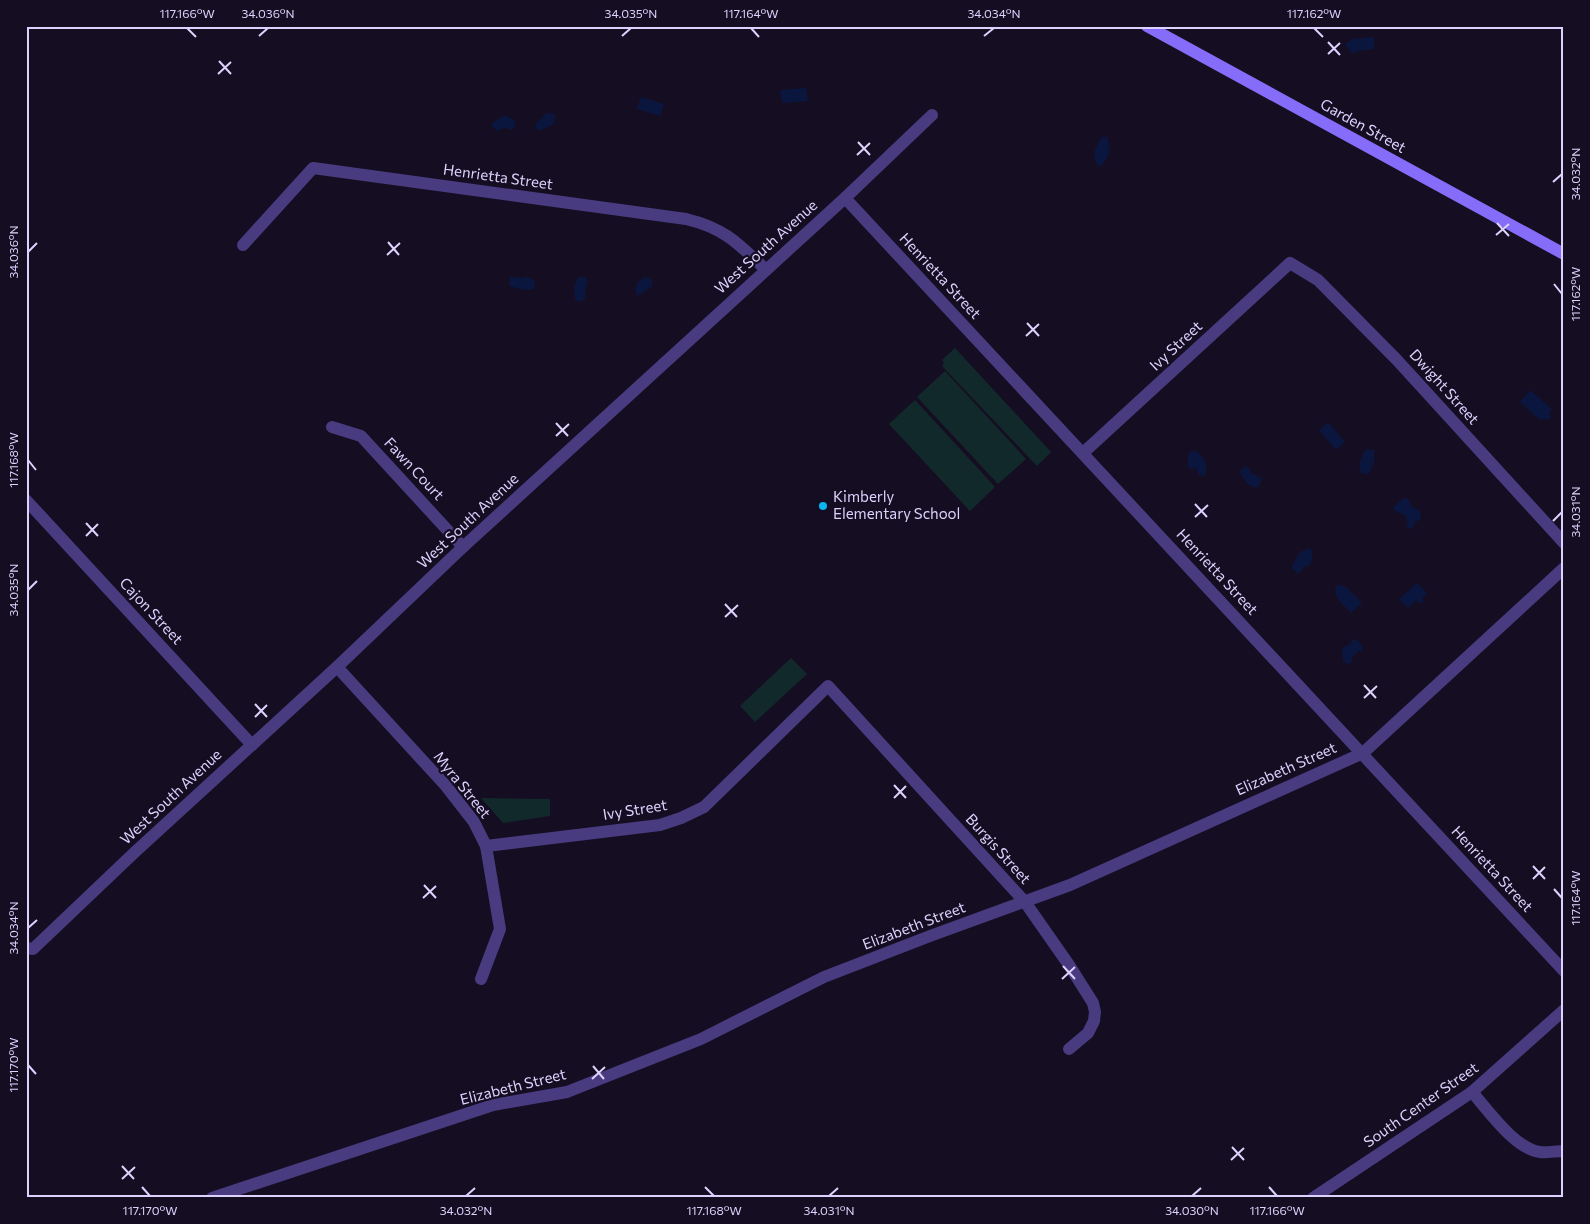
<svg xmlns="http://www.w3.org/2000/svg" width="1590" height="1224" viewBox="0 0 1590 1224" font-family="Commissioner,sans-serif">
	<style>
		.green { fill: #12292c }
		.water { fill: #0b163e }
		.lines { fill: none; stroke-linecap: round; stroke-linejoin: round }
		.street { stroke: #483b7f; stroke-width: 12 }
		.secondary { stroke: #856cf9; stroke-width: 12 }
		.ticks { fill: none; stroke: #ddd1fd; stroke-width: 2 }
		.poi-dot { fill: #09b6f1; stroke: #150e22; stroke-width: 2 }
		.labels { text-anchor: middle; stroke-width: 4.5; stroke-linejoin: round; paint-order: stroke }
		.street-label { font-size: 15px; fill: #ddd1fd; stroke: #150e22 }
		.poi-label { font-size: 15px; fill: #ddd1fd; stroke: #150e22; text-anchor: start }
		.neatline { fill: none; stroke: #ddd1fd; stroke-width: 2 }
		.ticks-label { font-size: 12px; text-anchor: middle; fill: #ddd1fd }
	</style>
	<rect width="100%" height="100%" fill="#150e22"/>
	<g class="green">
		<polygon points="955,348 1051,452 1037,466 942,366 944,363 942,360"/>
		<polygon points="945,371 1026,459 998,484 917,397"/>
		<polygon points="915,400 995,487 970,511 889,424"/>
		<polygon points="791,658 807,674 755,722 740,706"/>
		<polygon points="481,798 550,799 550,816 503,823"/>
	</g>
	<g class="water">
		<polygon points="1374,37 1374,49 1356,51 1353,54 1345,45 1352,39"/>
		<polygon points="806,88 808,101 782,103 780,90"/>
		<polygon points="641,97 664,104 660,116 637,109"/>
		<polygon points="547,113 555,114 554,124 539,131 535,128 536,123"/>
		<path d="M505 115 515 121V127L512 130 506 128C500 129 498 133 492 127V123Z"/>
		<path d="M1102 137H1107C1111 148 1110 160 1099 167 1090 156 1095 147 1102 137Z"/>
		<polygon points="526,276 535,281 534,289 525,290 509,286 510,277 523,278"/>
		<path d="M580 276 585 277 588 281 585 290V299L579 302 575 299C574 289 573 283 580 276Z"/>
		<path d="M646 277 652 280V286L638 296C632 287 638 280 646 277Z"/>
		<polygon points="1530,390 1552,409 1549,412 1551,417 1550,419 1546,419 1544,418 1541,421 1520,402"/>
		<polygon points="1328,422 1345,442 1336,450 1319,430"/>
		<polygon points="1365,449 1374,450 1374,462 1369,474 1361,473 1359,464"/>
		<path d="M1192 451H1196C1204 457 1209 465 1205 475L1200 476 1195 467 1192 470 1188 466V455Z"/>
		<path d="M1247 466 1251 473 1262 478 1259 487C1249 489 1245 480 1240 473L1241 469Z"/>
		<polygon points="1407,498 1412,507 1420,511 1421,519 1414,523 1413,528 1406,529 1408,522 1405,515 1395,511 1393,508 1402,499"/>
		<polygon points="1309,548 1312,551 1312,559 1310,565 1304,567 1299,574 1291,568 1300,552"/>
		<polygon points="1417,583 1427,593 1422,598 1424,601 1420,604 1416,600 1408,608 1399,599"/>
		<path d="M1340 585 1346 587 1362 603 1351 613C1344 605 1332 597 1336 586Z"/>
		<path d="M1353 639C1360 640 1362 644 1363 651H1358L1352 657V663L1347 664 1343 661 1342 648 1350 644Z"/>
	</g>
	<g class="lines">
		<g class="street">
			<polyline points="845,198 1564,971"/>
			<path d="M243 245 313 168 686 219C724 228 738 243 766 270"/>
			<polyline points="332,427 361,436 463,547"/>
			<polyline points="1083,453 1290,263 1318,280 1397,360 1564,543"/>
			<polyline points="26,500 252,745"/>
			<polyline points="337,667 446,786 474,822 486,846 500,929 481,979"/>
			<polyline points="486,846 660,825 681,818 704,807 828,686 1025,902 1069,965 1093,1003 1095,1012 1094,1021 1088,1033 1069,1049"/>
			<polyline points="26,948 33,949 135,852 337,667 463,547 845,198 932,115"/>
			<path d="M1472 1092C1488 1110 1515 1149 1540 1152 1547 1153 1556 1151 1564 1151"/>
			<polyline points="212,1198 493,1105 567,1092 701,1039 824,977 930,936 1070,885 1363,753 1564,568"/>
			<polyline points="1313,1198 1472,1092 1564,1010"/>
		</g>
		<polyline class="secondary" points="1147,26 1564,254"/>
	</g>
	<path class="ticks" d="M187 28 196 37M751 28 759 37M1314 28 1323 37M259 36 268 28M622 36 631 28M984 36 994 28M1328 42 1340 55M1328 54 1340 43M219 61 231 74M218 74 231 62M858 142 870 155M857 155 870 143M1553 182 1562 174M1497 223 1509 236M1496 235 1509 224M388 242 399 255M28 252 37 243M387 255 400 243M1554 284 1562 294M1027 323 1039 336M1026 336 1039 324M556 423 568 436M556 436 569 424M28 460 36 470M1195 504 1207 517M1195 517 1208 505M1553 521 1562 512M86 523 98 536M86 536 98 524M28 590 37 581M725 604 737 617M725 617 738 605M1364 685 1376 698M1364 698 1377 686M255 704 267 717M255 717 267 705M894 785 906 798M894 798 906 786M1533 866 1545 879M1533 879 1545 867M424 885 436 898M1554 889 1562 898M423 898 436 886M28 928 37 920M1063 966 1075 979M1062 979 1075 967M28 1065 36 1074M593 1066 604 1079M592 1079 605 1067M1232 1147 1244 1160M1231 1160 1244 1148M122 1166 134 1179M122 1179 135 1167M142 1187 150 1196M705 1187 714 1196M1269 1187 1277 1196M466 1196 475 1188M829 1196 838 1188M1192 1196 1201 1188"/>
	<circle class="poi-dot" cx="823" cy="506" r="5"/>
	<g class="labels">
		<g class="street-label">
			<text transform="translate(1363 126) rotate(29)" y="5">Garden Street</text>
			<text transform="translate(498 177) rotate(8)" y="5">Henrietta Street</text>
			<text transform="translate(766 247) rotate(-42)" y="5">West South Avenue</text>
			<text transform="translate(940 276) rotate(47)" y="5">Henrietta Street</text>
			<text transform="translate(1176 346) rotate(-43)" y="5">Ivy Street</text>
			<text transform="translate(1444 387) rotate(48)" y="5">Dwight Street</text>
			<text transform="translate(414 469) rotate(47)" y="5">Fawn Court</text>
			<text transform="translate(468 521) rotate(-43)" y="5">West South Avenue</text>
			<text transform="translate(1217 572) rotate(47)" y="5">Henrietta Street</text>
			<text transform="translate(151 611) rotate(47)" y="5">Cajon Street</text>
			<text transform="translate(1286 769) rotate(-24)" y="5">Elizabeth Street</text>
			<text transform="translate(462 785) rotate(51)" y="5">Myra Street</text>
			<text transform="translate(171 797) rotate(-43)" y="5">West South Avenue</text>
			<text transform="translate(635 810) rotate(-9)" y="5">Ivy Street</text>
			<text transform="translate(998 849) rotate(48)" y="5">Burgis Street</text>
			<text transform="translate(1492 869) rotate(47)" y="5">Henrietta Street</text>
			<text transform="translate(914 926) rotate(-21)" y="5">Elizabeth Street</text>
			<text transform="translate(513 1087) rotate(-14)" y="5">Elizabeth Street</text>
			<text transform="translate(1421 1105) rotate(-35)" y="5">South Center Street</text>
		</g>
		<g class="poi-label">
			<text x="833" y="502">Kimberly<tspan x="833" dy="17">Elementary School</tspan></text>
		</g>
	</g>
	<rect width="1590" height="1224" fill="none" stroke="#150e22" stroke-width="55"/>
	<rect x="28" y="28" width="1534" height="1168" class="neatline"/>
	<g class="ticks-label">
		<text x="187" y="18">117.166°W</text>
		<text x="268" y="18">34.036°N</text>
		<text x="631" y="18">34.035°N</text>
		<text x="751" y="18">117.164°W</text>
		<text x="994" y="18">34.034°N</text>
		<text x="1314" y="18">117.162°W</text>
		<text transform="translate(1576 174) rotate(-90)" y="4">34.032°N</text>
		<text transform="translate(14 252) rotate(-90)" y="4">34.036°N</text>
		<text transform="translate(1576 294) rotate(-90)" y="4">117.162°W</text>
		<text transform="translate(14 460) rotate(-90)" y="4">117.168°W</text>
		<text transform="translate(1576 512) rotate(-90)" y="4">34.031°N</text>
		<text transform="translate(14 590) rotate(-90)" y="4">34.035°N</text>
		<text transform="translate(1576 898) rotate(-90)" y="4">117.164°W</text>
		<text transform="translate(14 928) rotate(-90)" y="4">34.034°N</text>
		<text transform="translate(14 1065) rotate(-90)" y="4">117.170°W</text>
		<text x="150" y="1215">117.170°W</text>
		<text x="466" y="1215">34.032°N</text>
		<text x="714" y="1215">117.168°W</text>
		<text x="829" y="1215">34.031°N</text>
		<text x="1192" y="1215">34.030°N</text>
		<text x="1277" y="1215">117.166°W</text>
	</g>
</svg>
